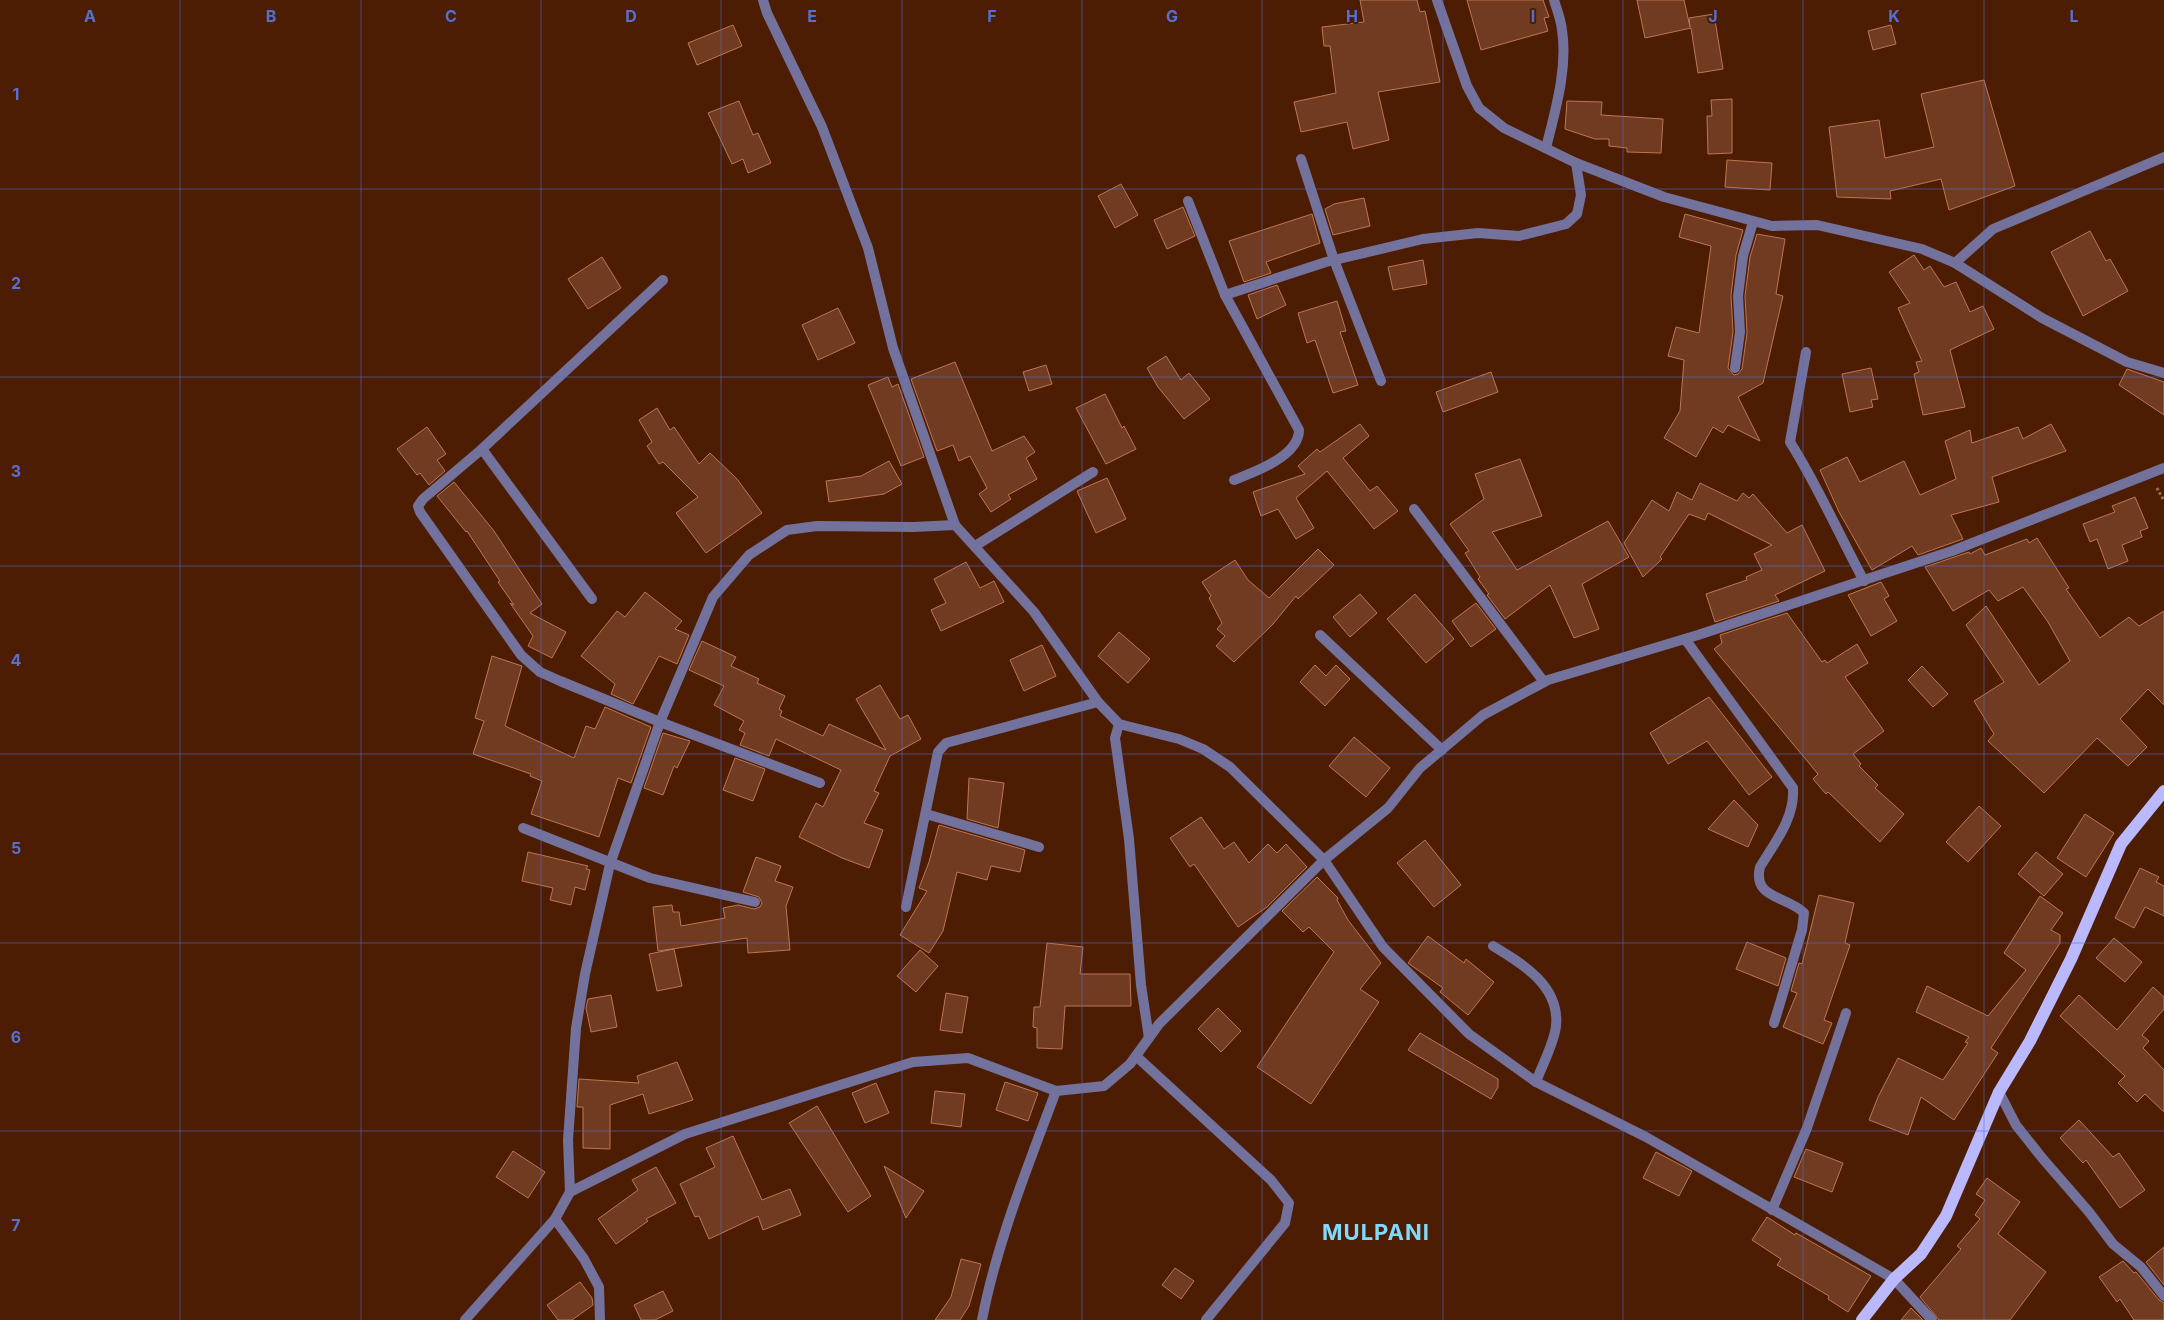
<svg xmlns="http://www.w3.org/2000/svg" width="2164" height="1320" viewBox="0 0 2164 1320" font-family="Inter,sans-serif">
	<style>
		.building { fill: #713b21; stroke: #bd7654 }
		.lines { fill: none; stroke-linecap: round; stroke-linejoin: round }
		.path { stroke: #9a6e58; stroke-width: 3; stroke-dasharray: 2.5 2.5; stroke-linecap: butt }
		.service { stroke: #73729c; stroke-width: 10 }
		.minor { stroke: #73729c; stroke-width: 10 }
		.tertiary { stroke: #73729c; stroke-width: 10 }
		.primary { stroke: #bab8fe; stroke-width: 12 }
		.grid { fill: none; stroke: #5570d3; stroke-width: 1; stroke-opacity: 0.55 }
		.labels { text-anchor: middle; stroke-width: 4; stroke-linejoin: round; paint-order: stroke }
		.district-label { font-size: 22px; font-weight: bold; letter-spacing: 1px; fill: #7fdafd; stroke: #4d1d03 }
		.grid-label { font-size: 16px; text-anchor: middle; font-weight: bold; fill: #5570d3; stroke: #4d1d03; stroke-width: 4; stroke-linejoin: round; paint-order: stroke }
	</style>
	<rect width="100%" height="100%" fill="#4d1d03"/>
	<g class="building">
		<polygon points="1360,0 1417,0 1420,12 1425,11 1440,82 1378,92 1389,140 1353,149 1347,122 1301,132 1294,102 1336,93 1330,46 1324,46 1322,27 1364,22"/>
		<polygon points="1467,0 1543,0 1549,17 1544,18 1548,31 1481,50"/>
		<polygon points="1637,0 1684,0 1690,27 1689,18 1714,14 1723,69 1698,73 1691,28 1645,38"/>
		<polygon points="733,25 742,46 697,65 688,43"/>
		<polygon points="1891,25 1896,44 1873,50 1868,31"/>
		<polygon points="1984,80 2015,186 1949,210 1941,179 1890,191 1891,199 1837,197 1829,127 1879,120 1885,158 1934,147 1921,94"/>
		<polygon points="1732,99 1732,153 1708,154 1707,116 1712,116 1711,100"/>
		<polygon points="739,101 753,135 758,133 771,163 748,173 743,159 732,164 708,113"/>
		<polygon points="1567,101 1602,102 1601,115 1663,119 1661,153 1627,152 1627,148 1609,146 1609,139 1595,139 1565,129"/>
		<polygon points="1727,160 1772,163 1770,190 1725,187"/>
		<polygon points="1121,184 1138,215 1115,228 1098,196"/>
		<polygon points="1364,198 1370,226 1333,235 1325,209 1334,204"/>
		<polygon points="1183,207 1195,236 1167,249 1154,220"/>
		<polygon points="1312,214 1320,243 1266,262 1271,273 1244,282 1229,241"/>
		<polygon points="1685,214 1743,230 1736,255 1731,295 1733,332 1728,368 1734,375 1738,374 1742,369 1747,333 1745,296 1750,257 1757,234 1785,239 1776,294 1783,296 1763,383 1738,397 1760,441 1728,425 1723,433 1713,427 1696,457 1664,438 1680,411 1684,360 1668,356 1676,327 1699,333 1711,246 1679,237"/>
		<polygon points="2090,231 2106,261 2110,259 2128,291 2083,316 2051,252"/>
		<polygon points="1914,255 1924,270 1930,266 1944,287 1956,282 1970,312 1983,306 1994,329 1950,350 1965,407 1923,415 1914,374 1919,372 1916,362 1922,361 1898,308 1910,303 1889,272"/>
		<polygon points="602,257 621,288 588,309 568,279"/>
		<polygon points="1423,260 1427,284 1393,290 1388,267"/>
		<polygon points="1277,285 1286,305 1257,319 1248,295"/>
		<polygon points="1337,301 1346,331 1340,332 1358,385 1333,393 1315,340 1307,343 1298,313"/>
		<polygon points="838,308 855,343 818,360 802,325"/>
		<polygon points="1166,356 1181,380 1189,373 1210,399 1184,419 1158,387 1147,368"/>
		<polygon points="955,362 992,451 1024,436 1035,452 1026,458 1037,479 1008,495 1011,499 991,512 979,494 987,488 970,456 959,461 953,445 937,451 911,379"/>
		<polygon points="1046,365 1052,384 1029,391 1023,372"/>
		<polygon points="1871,368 1878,399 1871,400 1873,407 1850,412 1842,374"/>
		<polygon points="2127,369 2164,382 2164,415 2119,385"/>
		<polygon points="1491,372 1498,392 1443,412 1436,392"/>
		<polygon points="888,377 892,387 898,384 924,457 901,466 868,385"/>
		<polygon points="1105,394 1122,428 1124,426 1136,449 1106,464 1076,408"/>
		<polygon points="657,408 670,430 674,427 699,464 710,453 737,479 762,513 706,553 676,513 698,497 663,462 659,464 647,446 652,442 639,420"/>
		<polygon points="1360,424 1369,436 1343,458 1370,491 1377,486 1398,511 1374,529 1327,471 1296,498 1314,528 1296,539 1278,509 1261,516 1253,492 1305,474 1298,466 1317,449 1320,452"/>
		<polygon points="2051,424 2066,451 1992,477 1999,502 1951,515 1963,539 1918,555 1912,546 1872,570 1839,512 1820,470 1847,457 1860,482 1904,461 1920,495 1956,479 1945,441 1970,430 1972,443 2018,427 2023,439"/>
		<polygon points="427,427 446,454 437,460 445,471 429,485 420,473 417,475 397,449"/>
		<polygon points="1520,459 1542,516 1492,532 1517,570 1608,521 1629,557 1582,584 1599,629 1574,638 1550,585 1505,619 1487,595 1489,594 1478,579 1480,577 1465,553 1469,551 1450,524 1484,499 1475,474"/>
		<polygon points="889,461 902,484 884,494 829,502 826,481 861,476"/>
		<polygon points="1107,478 1126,519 1096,533 1077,491"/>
		<polygon points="454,482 494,531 542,604 530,613 566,632 552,658 528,646 533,636 510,603 514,605 498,582 500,581 467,531 466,532 437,496"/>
		<polygon points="1700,483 1737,501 1743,493 1749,498 1753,494 1787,533 1802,525 1825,571 1775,595 1779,601 1715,622 1706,594 1747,580 1746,577 1762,570 1754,554 1772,545 1708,513 1705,520 1689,514 1660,557 1662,559 1643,577 1624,543 1652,500 1669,511 1677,492 1692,500"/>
		<polygon points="2135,497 2148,528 2140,531 2142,537 2122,545 2128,561 2108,569 2097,539 2090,542 2083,524 2115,512 2112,506"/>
		<polygon points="2037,538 2069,588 2066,589 2100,638 2129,617 2139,626 2164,611 2164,705 2148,689 2120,719 2147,747 2128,766 2097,738 2044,793 1988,741 1994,734 1974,701 2004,682 1966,625 1986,606 2039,685 2070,661 2048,622 2023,587 1998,601 1989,590 1953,611 1925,567 1969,552 1970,554 1981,548 1985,555 2027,539 2029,543"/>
		<polygon points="1318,549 1334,565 1298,599 1296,596 1273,624 1234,662 1216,646 1225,636 1217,629 1222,623 1209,598 1211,596 1202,582 1235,560 1248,580 1269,598"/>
		<polygon points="966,562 980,588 994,581 1004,602 941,631 931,610 946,603 934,579"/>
		<polygon points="1881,582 1889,596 1884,599 1897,621 1871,636 1848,595"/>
		<polygon points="645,592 682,621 675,629 689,635 677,664 659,656 633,704 611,694 615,684 581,656 617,611 625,617"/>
		<polygon points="1360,594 1377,613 1350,637 1333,617"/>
		<polygon points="1415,594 1454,639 1426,663 1387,619"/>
		<polygon points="1476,603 1496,629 1471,647 1452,621"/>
		<polygon points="1787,613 1822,662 1825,660 1827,663 1857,644 1868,663 1845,677 1884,731 1853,754 1861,764 1859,766 1878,785 1875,788 1904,814 1880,842 1828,792 1826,794 1813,779 1818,774 1714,649 1722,643 1720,635"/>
		<polygon points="1119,632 1150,659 1128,683 1098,656"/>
		<polygon points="702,641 736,657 731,666 759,679 757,683 785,696 779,709 782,711 780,716 823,736 829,724 886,750 856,699 880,685 900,719 908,715 921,739 890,756 874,791 879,793 864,823 883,830 869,868 842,858 799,837 816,803 823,807 841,770 776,739 769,756 740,745 745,733 739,730 744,721 714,705 724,686 689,670"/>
		<polygon points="1042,645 1056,676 1024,691 1010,660"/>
		<polygon points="492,656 522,666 505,726 574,758 586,726 595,729 605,707 651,727 631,783 618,778 599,837 531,814 542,781 530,776 531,774 473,754 484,721 475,718"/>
		<polygon points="1315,665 1326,676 1336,665 1350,679 1325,706 1300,682"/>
		<polygon points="1922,666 1948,694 1933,707 1908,680"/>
		<polygon points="1709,697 1772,777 1749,795 1707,741 1668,764 1650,733"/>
		<polygon points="663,733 690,741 677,768 674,766 663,795 644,788"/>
		<polygon points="1354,737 1390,768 1366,797 1329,766"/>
		<polygon points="735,758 765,769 753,801 723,790"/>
		<polygon points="969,778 1004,783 998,828 967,819"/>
		<polygon points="1734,800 1758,825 1748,847 1708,829"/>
		<polygon points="1979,806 2001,826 1968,862 1946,842"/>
		<polygon points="2085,814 2114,833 2086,877 2057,858"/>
		<polygon points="1201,817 1224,849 1234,842 1249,863 1268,844 1277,853 1286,844 1307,867 1267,907 1238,927 1194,864 1190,867 1170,838"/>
		<polygon points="939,825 1025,850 1020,872 991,866 987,880 957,872 943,931 929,953 900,935 927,891 919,888 929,862"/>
		<polygon points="1425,840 1461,885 1434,907 1397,863"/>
		<polygon points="528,852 588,866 586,869 590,870 585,890 575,887 571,905 550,900 553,888 522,881"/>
		<polygon points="2036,852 2063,874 2044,896 2018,874"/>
		<polygon points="756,857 781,866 775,881 793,887 786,906 790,950 748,953 747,938 658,951 653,907 672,905 673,912 679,912 681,926 725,918 723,908 738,905 754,909 760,907 762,903 759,897 743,892"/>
		<polygon points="2140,868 2159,877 2156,882 2164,886 2164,916 2145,907 2134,928 2115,918"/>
		<polygon points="1317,877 1338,898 1337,900 1348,920 1381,963 1360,989 1379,1002 1311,1104 1257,1067 1334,952 1309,927 1303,932 1282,911"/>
		<polygon points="1819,895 1854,903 1845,943 1850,945 1824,1020 1832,1023 1823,1044 1783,1027 1797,993 1791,991 1799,963 1802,964"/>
		<polygon points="2040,896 2063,913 2051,930 2060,935 2060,943 1991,1048 1998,1053 1954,1120 1921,1097 1908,1135 1869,1120 1878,1097 1898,1058 1943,1080 1968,1043 1965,1042 1969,1037 1916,1012 1927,986 1988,1016 2026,970 2004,953"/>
		<polygon points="1428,936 1464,963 1466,959 1494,982 1468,1015 1440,992 1443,988 1408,963"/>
		<polygon points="2114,938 2142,962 2125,982 2096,958"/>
		<polygon points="1747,942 1786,958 1778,986 1736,969"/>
		<polygon points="1047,943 1083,947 1080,974 1130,974 1131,1006 1065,1006 1062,1049 1037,1048 1037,1028 1033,1027 1034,1007 1040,1007"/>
		<polygon points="674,949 682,986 657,991 649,954"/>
		<polygon points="920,950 938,966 916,992 897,976"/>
		<polygon points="2153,987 2164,997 2164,1009 2142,1035 2149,1041 2143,1048 2164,1070 2164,1112 2145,1094 2137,1102 2118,1083 2125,1076 2060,1016 2079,995 2117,1030"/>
		<polygon points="946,993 968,997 962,1033 940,1030"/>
		<polygon points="611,995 617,1027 591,1032 586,1008 588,999"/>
		<polygon points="1218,1008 1241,1031 1221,1052 1198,1029"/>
		<polygon points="1420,1033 1498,1079 1498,1087 1491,1099 1408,1050"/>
		<polygon points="677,1062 693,1100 649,1114 643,1094 610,1105 610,1149 583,1148 583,1107 577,1107 579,1079 639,1083 637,1076"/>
		<polygon points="1005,1082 1038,1093 1028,1121 996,1110"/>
		<polygon points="876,1083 889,1113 865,1123 852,1093"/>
		<polygon points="935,1091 965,1094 961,1127 931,1123"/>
		<polygon points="817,1106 871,1196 848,1212 789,1123"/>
		<polygon points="2079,1120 2113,1157 2119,1153 2145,1190 2120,1208 2086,1160 2083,1163 2060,1138"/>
		<polygon points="733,1136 762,1200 790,1189 801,1215 763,1230 758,1216 709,1239 699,1216 695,1217 680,1184 715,1167 706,1148"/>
		<polygon points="1806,1149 1843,1163 1832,1192 1794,1177"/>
		<polygon points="513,1151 545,1172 528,1198 496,1177"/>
		<polygon points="1656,1152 1692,1171 1679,1196 1643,1178"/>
		<polygon points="884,1166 924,1191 906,1218"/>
		<polygon points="656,1167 676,1203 646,1219 648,1221 616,1244 598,1219 638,1190 632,1180"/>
		<polygon points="1987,1178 2020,1202 1998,1234 2046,1272 2010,1320 1939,1320 1920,1297 1961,1249 1957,1246 1980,1219 1975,1215 1985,1200 1976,1194"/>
		<polygon points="1767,1217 1795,1235 1796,1233 1871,1276 1848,1312 1828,1299 1829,1296 1777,1265 1781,1259 1752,1240"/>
		<polygon points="2164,1247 2164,1285 2146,1262"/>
		<polygon points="961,1259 981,1264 969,1306 960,1320 935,1320 951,1297"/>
		<polygon points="2123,1261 2134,1273 2136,1272 2159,1300 2164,1303 2164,1320 2134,1320 2120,1299 2117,1302 2099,1277"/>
		<polygon points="1175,1268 1194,1281 1181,1299 1162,1285"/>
		<polygon points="580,1282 592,1298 593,1305 572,1320 558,1320 547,1305"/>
		<polygon points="663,1291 673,1311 655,1320 641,1320 634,1305"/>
		<polygon points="1911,1308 1923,1320 1901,1320"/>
	</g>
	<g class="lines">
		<polyline class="path" points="2157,488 2164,501"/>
		<g class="service">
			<polyline points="1735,368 1740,332 1738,296 1743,256 1753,222"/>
			<path d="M1493 946C1523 964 1560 986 1556 1026 1554 1044 1542 1065 1536 1082"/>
		</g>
		<g class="minor">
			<polyline points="763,0 767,13 822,127 868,248 893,348 955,525 1034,612 1098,702 1119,724 1179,739 1203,749 1230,767 1324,860 1383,947 1469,1034 1536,1082 1646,1137 1894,1279 1932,1320"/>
			<path d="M1546 148C1555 111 1568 69 1562 30 1561 20 1557 10 1554 0"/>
			<polyline points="1301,159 1334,260 1381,381"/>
			<path d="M1188 201 1225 295 1299 430C1299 456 1255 472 1234 480"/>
			<polyline points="1955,263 1993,229 2164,157"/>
			<polyline points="663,280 482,449 423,499 418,506 420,512 521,655 540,672 560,681 660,722 820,783"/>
			<polyline points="1225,295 1326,262 1423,239 1478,233 1519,236 1566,224 1577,214 1581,195 1576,163"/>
			<path d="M1806 352 1790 442C1818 486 1839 535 1864 581"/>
			<polyline points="482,449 592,599"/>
			<polyline points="1414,509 1544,682"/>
			<polyline points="975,546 1093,472"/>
			<polyline points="1320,635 1442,750"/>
			<path d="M1685 639 1793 788C1795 818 1775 842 1760 867 1752 899 1788 896 1804 913L1802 930 1774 1023"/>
			<polyline points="1119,724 1115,738 1129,839 1141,985 1149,1038"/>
			<polyline points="926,814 1039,847"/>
			<polyline points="523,828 650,878 755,902"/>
			<polyline points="906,907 938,752 946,743 1098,702"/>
			<polyline points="1136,1056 1271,1180 1289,1203 1285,1223 1206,1320"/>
			<polyline points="1999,1092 2016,1125 2043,1159 2089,1212 2113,1244 2141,1267 2164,1296"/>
			<polyline points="570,1192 568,1140 576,1028 585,974 610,864 660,722 713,597 749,555 787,530 817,526 913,527 955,525"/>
			<polyline points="1772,1210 1807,1128 1846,1013"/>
			<polyline points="555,1219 584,1259 599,1287 600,1320"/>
			<polyline points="465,1320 555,1219 570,1192 685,1134 913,1062 968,1058 1056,1091 1104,1086 1130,1064 1159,1024 1324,860 1388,808 1420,768 1483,715 1548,680 1698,635 1952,551 2164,468"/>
			<path d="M982 1320C997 1242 1028 1166 1056 1091"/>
		</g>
		<polyline class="tertiary" points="1437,0 1467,86 1479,108 1504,128 1576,163 1664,197 1772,226 1817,225 1922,249 1955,263 2042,318 2127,362 2164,373"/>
		<polyline class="primary" points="1862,1320 1894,1279 1921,1254 1946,1216 1999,1092 2030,1041 2071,959 2121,844 2164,791"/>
	</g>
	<path class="grid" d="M180 0V1320M361 0V1320M541 0V1320M721 0V1320M902 0V1320M1082 0V1320M1262 0V1320M1443 0V1320M1623 0V1320M1803 0V1320M1984 0V1320M0 189H2164M0 377H2164M0 566H2164M0 754H2164M0 943H2164M0 1131H2164"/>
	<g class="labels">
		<g class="district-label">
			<text x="1376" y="1240">MULPANI</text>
		</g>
	</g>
	<g class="grid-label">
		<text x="90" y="22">A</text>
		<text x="271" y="22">B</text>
		<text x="451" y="22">C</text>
		<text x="631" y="22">D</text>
		<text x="812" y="22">E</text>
		<text x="992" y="22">F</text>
		<text x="1172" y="22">G</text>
		<text x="1352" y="22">H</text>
		<text x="1533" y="22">I</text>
		<text x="1713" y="22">J</text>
		<text x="1894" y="22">K</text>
		<text x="2074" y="22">L</text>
		<text x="16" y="100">1</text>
		<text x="16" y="289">2</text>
		<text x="16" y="477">3</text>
		<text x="16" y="666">4</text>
		<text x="16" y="854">5</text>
		<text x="16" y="1043">6</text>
		<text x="16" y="1231">7</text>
	</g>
</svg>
